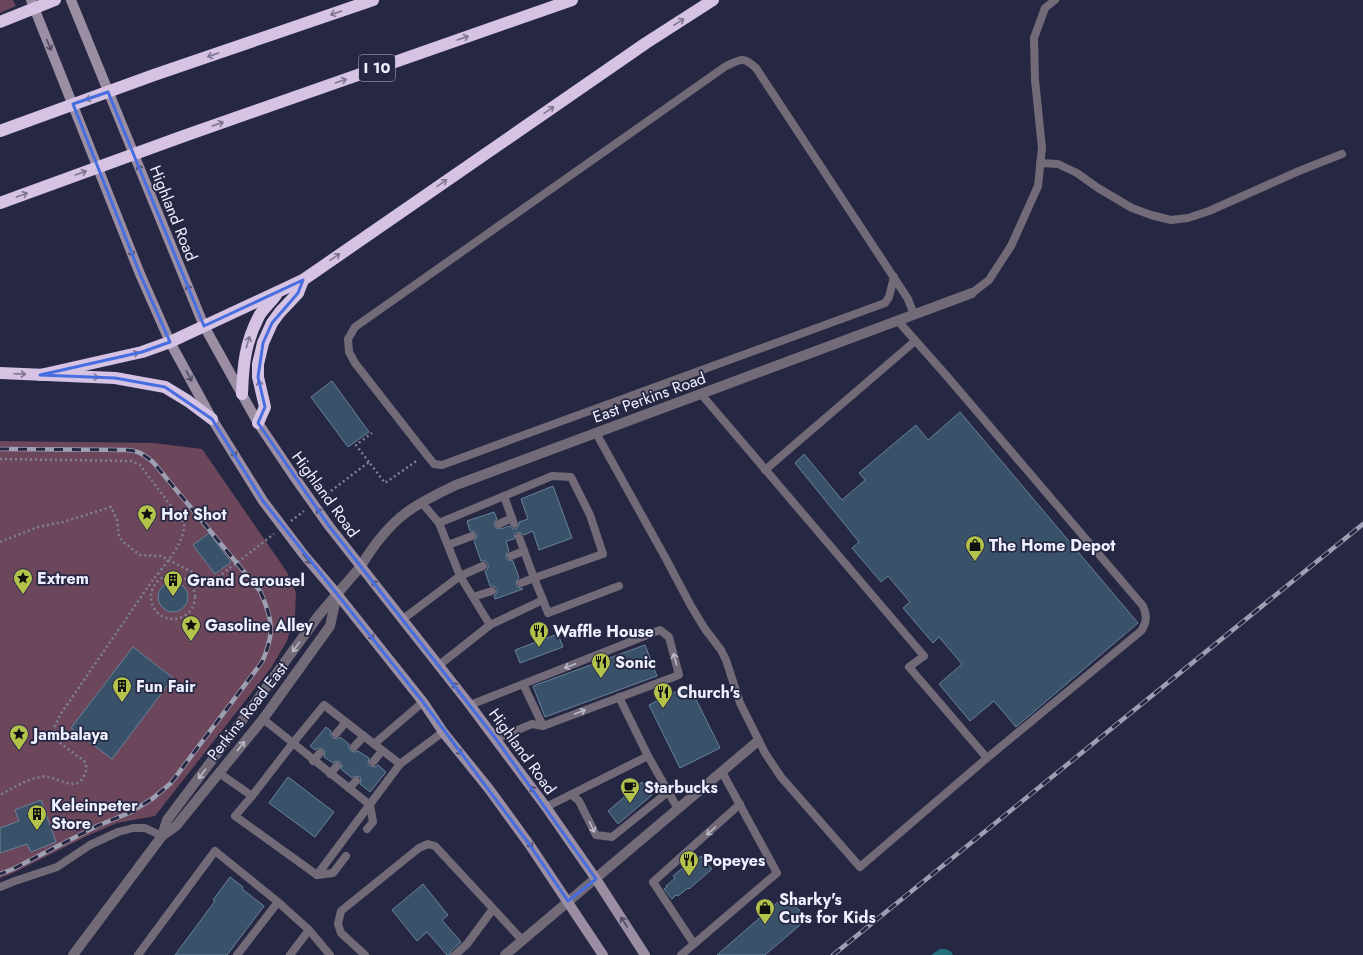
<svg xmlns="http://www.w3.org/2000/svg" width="1363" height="955" viewBox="0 0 1363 955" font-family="Jost,sans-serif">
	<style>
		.green { fill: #6c465b }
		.water { fill: #246d7c }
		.building { fill: #395269; stroke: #67829a }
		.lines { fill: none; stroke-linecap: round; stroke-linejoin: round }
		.path { stroke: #7e8096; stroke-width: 2.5; stroke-dasharray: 2 3; stroke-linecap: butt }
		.service { stroke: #726a77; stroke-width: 8 }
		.minor { stroke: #726a77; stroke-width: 10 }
		.tertiary { stroke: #726a77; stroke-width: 10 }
		.secondary { stroke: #9b8ea3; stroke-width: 10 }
		.motorway { stroke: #d6c2e2; stroke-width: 12 }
		.rail-casing { stroke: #9d9fb2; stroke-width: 4.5 }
		.rail { stroke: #262843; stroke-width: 3; stroke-dasharray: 9; stroke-linecap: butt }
		.oneway { stroke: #7e7592 }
		.oneway2 { stroke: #4f4c65 }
		.oneway3 { stroke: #bcbac9 }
		.marked { fill: none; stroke: #476ee0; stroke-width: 3; stroke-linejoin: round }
		.labels { text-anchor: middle; stroke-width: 3.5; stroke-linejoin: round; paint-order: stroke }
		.shield { fill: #262843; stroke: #b2b4c7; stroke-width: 1 }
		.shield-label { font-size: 15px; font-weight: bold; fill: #eef0ff }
		.street-label { font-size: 16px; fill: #eef0ff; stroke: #262843 }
		.poi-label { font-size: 16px; font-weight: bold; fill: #eef0ff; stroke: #262843; text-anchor: start }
	</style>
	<rect width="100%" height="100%" fill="#262843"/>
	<g class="green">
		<polygon points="0,0 13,0 16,6 0,13"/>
		<polygon points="0,441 154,443 202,449 287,572 296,593 295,615 287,641 271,668 155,816 117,823 87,836 11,874 0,878"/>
	</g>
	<path class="water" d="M940 949C946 949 950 949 953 955H931Z"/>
	<g class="building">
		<polygon points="332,381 369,432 348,447 311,397"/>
		<polygon points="960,412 1138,623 1016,727 994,701 970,721 939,684 962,664 939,637 933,643 903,608 910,602 888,576 881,582 852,548 859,542 795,463 804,454 842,500 865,480 859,473 916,425 928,440"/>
		<polygon points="553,486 572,538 539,550 533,531 524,535 520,532 515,533 514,539 506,541 509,551 507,553 506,558 508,560 513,561 519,578 517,580 516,585 518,587 523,589 495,599 494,596 497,593 497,589 494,586 490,586 485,571 488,569 488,564 486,561 481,561 474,541 477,537 477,534 473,531 470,531 467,521 494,512 497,519 494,523 496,528 501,529 509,526 513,529 516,529 519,525 519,522 528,519 521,499"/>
		<polygon points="209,533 231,562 215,574 193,545"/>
		<circle cx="173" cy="597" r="15"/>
		<polygon points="558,634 563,647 520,663 515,650"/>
		<polygon points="645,645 657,676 545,717 533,686"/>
		<polygon points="133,647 173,678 112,759 71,728"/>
		<polygon points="689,685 720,748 680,768 649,705"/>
		<polygon points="326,727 331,731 331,736 333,738 338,739 340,737 349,744 349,748 351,751 355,752 358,751 369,758 368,764 370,766 375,767 378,765 386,772 370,792 360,784 361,780 360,777 355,776 352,778 341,769 342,765 340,762 336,761 333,763 324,757 325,752 323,749 319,748 315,750 310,746"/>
		<polygon points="288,777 334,812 315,837 269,803"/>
		<polygon points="642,782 652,795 618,824 608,811"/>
		<polygon points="41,800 56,842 31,852 27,844 0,853 0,828 19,821 15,810"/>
		<polygon points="701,856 712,869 689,889 688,888 678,896 676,895 672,899 664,889 667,887 666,886 675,878 673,876 684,867 686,869"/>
		<polygon points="230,877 243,887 242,889 264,906 227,955 175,955 215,901 213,900"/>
		<polygon points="423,884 448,915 442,920 461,942 451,951 450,955 447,955 427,932 417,941 392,910"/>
		<polygon points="786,895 807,919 765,955 717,955"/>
	</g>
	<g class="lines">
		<g class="path">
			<path d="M0 459 131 461 140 465 184 523C186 542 164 566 152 581L60 715 54 728 56 740 84 761C87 766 87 770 84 776 74 795 55 773 40 777 25 780 13 788 0 795"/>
			<polyline points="369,462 356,445 372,433"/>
			<polyline points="323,497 369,462 385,483 418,460"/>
			<polyline points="291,521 304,511"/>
			<polyline points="0,542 38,527 63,522 111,507 117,520 119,536 122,541 140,555 161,556 196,574 208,585 274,534"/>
			<circle cx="173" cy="597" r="22"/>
		</g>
		<g class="service">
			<polyline points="1040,163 1058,164 1077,173 1098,188 1132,208 1151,215 1171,220 1188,218 1209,211 1299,171 1342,154"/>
			<path d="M894 277 889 297 885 303 442 465 434 464 426 454 355 363 349 352 348 339 355 327 726 66C741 59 743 56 756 68L908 299 914 315"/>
			<polyline points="972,293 989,280 1011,246 1038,186 1042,148 1035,80 1034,38 1045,8 1055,0"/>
			<path d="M898 321 945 374 1143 606C1147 616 1147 622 1141 631L987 758"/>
			<polyline points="596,433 665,557 691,606 705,629 721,650 726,660 740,703 765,753 781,777 860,867 987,758 909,667 924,656 701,394"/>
			<polyline points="765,470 915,341"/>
			<polyline points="504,496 514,524"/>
			<polyline points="422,503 439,523 460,576 483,566"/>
			<polyline points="439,523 552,476 571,477 590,515 603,554 534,578 543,600 490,625"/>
			<polyline points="499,524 512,518"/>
			<polyline points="519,537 534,578 521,583"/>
			<polyline points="448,545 472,536"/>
			<polyline points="511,556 524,551"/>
			<polyline points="473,597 492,591"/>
			<polyline points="543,600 548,613 619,586"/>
			<polyline points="403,619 460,576 490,625 438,666"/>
			<polyline points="523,684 543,726"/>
			<polyline points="619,697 648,756"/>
			<polyline points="470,705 660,630 669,637 679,675 543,726 532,724 496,739"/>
			<polyline points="263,719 293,743 324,705 374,744 423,702"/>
			<polyline points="336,734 346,722"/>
			<polyline points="354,747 364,736"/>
			<polyline points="313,761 320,753"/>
			<polyline points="373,762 382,751"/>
			<polyline points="400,764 443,732"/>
			<polyline points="219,773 252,796 293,743 370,805 373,822 367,829"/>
			<polyline points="330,774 337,766"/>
			<polyline points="349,788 356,781"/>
			<polyline points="572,795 579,801 596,835 612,837 668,792"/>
			<polyline points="252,796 235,816 317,875 400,764 374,744"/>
			<polyline points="546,807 648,756 678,809"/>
			<polyline points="317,875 333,873 346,856"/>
			<polyline points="0,887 15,881 57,867 90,845 118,832 133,828 145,828 162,836"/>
			<polyline points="694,944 653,882 740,804"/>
			<polyline points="138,955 215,851 278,902 309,930"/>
			<polyline points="237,955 278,902"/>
			<polyline points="290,955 309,930 330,955"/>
			<polyline points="365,955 341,933 338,924 341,911 419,848 428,844 435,846 523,941"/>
			<polyline points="455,955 467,944 493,909"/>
			<polyline points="681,955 777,873 722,772"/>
		</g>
		<g class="minor">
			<path d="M361 566C373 546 388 526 407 512 422 501 439 493 456 485L972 293"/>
			<polyline points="505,955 758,741"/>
		</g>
		<g class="tertiary">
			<polyline points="162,836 167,820 252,707 319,615 361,566"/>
			<polyline points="73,955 162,836 176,826 263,719 330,626 337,594"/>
		</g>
		<g class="secondary">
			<polyline points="31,0 140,274 170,342 212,419 263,501 304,555 337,594 423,702 443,732 489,789 529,844 603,955"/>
			<polyline points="71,0 204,326 258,423 293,475 329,526 470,705 546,807 596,879 645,955"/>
		</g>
		<g class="motorway">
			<polyline points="0,22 55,0"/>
			<polyline points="0,131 154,75 373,0"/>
			<polyline points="0,203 181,137 572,0"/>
			<polyline points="0,373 115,378 165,387 188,401 212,419"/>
			<polyline points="40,375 142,352 170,342 303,280 646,43 713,0"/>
			<path d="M242 394C243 365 245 343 259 316 263 309 271 302 276 295"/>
			<polyline points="258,423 265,407 258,377 258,364 263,343 272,323 280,312 298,293 303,280"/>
		</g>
		<g class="rail-casing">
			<g id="rail">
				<path d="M0 449 127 450C139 451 143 454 153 462L260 591C273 620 275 633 262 662L171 783 152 799 129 813 97 826 13 869 0 874"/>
				<polyline points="833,955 1363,524"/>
			</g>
		</g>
		<use href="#rail" class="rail"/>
	</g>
	<defs><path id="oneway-shaft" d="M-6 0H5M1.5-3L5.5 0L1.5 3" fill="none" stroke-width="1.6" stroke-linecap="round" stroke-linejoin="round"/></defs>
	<g class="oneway">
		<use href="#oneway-shaft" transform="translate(336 13) rotate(161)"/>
		<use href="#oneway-shaft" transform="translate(679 22) rotate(-32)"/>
		<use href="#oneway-shaft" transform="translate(463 38) rotate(-19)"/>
		<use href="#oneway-shaft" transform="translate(213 55) rotate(161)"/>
		<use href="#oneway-shaft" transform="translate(341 81) rotate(-19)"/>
		<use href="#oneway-shaft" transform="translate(91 98) rotate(160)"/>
		<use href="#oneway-shaft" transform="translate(549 110) rotate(-35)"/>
		<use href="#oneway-shaft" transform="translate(218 124) rotate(-19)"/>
		<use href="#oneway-shaft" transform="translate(81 173) rotate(-20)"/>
		<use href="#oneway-shaft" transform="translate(442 183) rotate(-35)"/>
		<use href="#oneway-shaft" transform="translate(22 195) rotate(-20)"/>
		<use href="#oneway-shaft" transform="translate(335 257) rotate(-35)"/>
		<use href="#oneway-shaft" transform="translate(248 342) rotate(-73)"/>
		<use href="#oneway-shaft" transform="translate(133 354) rotate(-13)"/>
		<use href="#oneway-shaft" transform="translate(20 374) rotate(2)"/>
		<use href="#oneway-shaft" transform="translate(93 377) rotate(3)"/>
		<use href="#oneway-shaft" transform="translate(260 386) rotate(-102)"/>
	</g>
	<g class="oneway2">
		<use href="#oneway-shaft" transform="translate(49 45) rotate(68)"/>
		<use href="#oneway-shaft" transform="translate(140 170) rotate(-112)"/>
		<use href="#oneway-shaft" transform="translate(131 251) rotate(69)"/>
		<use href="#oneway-shaft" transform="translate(189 290) rotate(-112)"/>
		<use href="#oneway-shaft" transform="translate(189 376) rotate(62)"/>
		<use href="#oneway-shaft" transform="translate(233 452) rotate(58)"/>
		<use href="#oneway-shaft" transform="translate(320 513) rotate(-126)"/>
		<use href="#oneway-shaft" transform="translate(307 559) rotate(50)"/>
		<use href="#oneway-shaft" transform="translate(376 585) rotate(-129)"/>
		<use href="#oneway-shaft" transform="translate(370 635) rotate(51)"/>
		<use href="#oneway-shaft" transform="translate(456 687) rotate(-129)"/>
		<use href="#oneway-shaft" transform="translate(458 750) rotate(51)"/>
		<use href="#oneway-shaft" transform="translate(534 791) rotate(-126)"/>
		<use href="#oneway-shaft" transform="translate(529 843) rotate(55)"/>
		<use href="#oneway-shaft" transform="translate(624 922) rotate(-123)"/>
	</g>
	<g class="oneway3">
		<use href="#oneway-shaft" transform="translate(296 647) rotate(126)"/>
		<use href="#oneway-shaft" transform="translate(675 659) rotate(-105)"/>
		<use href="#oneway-shaft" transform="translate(570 666) rotate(159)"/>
		<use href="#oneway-shaft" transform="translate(580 712) rotate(-20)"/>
		<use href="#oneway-shaft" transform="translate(241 746) rotate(-51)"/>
		<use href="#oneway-shaft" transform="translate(202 774) rotate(127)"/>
		<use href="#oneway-shaft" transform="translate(592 827) rotate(64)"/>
		<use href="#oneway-shaft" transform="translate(711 831) rotate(138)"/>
	</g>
	<path class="marked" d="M108 92 204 326 303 280 298 293 272 323 263 343 258 377 265 407 258 423 329 526 496 739 596 879 568 901 529 844 423 702 263 501 212 419 165 387 115 378 40 375 142 352 170 342 140 274 73 104Z"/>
	<defs>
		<g id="sight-pin" transform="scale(1)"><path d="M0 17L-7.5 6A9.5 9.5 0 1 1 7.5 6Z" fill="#b3c24b" stroke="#262843"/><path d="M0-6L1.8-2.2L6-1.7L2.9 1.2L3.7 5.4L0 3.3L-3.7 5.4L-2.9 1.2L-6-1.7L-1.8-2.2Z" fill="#111"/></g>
		<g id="shop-pin" transform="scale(1)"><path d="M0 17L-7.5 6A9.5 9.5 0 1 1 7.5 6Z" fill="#b3c24b" stroke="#262843"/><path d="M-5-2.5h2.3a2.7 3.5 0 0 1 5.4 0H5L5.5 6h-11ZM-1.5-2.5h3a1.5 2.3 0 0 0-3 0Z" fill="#111"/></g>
		<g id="building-pin" transform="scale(1)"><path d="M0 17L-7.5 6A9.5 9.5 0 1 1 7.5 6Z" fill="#b3c24b" stroke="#262843"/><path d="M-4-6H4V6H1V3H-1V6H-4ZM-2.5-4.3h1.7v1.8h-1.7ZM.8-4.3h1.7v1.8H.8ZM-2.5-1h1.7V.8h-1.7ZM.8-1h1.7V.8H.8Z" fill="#111"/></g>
		<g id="restaurant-pin" transform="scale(1)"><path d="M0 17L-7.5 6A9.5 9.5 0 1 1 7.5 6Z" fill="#b3c24b" stroke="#262843"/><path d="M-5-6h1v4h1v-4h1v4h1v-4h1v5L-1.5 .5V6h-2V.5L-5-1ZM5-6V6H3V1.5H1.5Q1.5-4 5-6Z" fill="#111"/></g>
		<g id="cafe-pin" transform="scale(1)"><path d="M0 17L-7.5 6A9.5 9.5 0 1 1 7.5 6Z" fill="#b3c24b" stroke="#262843"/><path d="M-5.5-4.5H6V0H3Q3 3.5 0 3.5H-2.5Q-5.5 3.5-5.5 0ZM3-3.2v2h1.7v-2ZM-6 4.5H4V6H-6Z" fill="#111"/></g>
	</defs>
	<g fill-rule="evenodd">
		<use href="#sight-pin" x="147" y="514"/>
		<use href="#shop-pin" x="975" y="545"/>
		<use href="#sight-pin" x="23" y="578"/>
		<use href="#building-pin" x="173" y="580"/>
		<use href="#sight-pin" x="191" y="625"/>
		<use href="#restaurant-pin" x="539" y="631"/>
		<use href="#restaurant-pin" x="601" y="662"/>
		<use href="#building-pin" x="122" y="686"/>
		<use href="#restaurant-pin" x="663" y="692"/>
		<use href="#sight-pin" x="19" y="734"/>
		<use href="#cafe-pin" x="630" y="787"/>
		<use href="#building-pin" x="37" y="814"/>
		<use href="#restaurant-pin" x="689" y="860"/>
		<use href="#shop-pin" x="765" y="908"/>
	</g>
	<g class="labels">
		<rect class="shield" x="359" y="55" width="36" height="26" rx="3"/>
		<g class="shield-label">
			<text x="377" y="73">I 10</text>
		</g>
		<g class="street-label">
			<text transform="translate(174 213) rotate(68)" y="6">Highland Road</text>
			<text transform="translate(649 397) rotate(-20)" y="6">East Perkins Road</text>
			<text transform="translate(326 494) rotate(54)" y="6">Highland Road</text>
			<text transform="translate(247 711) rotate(-52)" y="6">Perkins Road East</text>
			<text transform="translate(523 751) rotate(54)" y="6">Highland Road</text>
		</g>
		<g class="poi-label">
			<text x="161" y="520">Hot Shot</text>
			<text x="989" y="551">The Home Depot</text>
			<text x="37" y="584">Extrem</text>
			<text x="187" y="586">Grand Carousel</text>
			<text x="205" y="631">Gasoline Alley</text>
			<text x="553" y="637">Waffle House</text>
			<text x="615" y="668">Sonic</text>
			<text x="136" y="692">Fun Fair</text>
			<text x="677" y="698">Church's</text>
			<text x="33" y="740">Jambalaya</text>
			<text x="644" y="793">Starbucks</text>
			<text x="51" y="811">Keleinpeter<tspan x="51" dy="18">Store</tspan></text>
			<text x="703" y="866">Popeyes</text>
			<text x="779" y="905">Sharky's<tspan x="779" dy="18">Cuts for Kids</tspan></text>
		</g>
	</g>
</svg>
